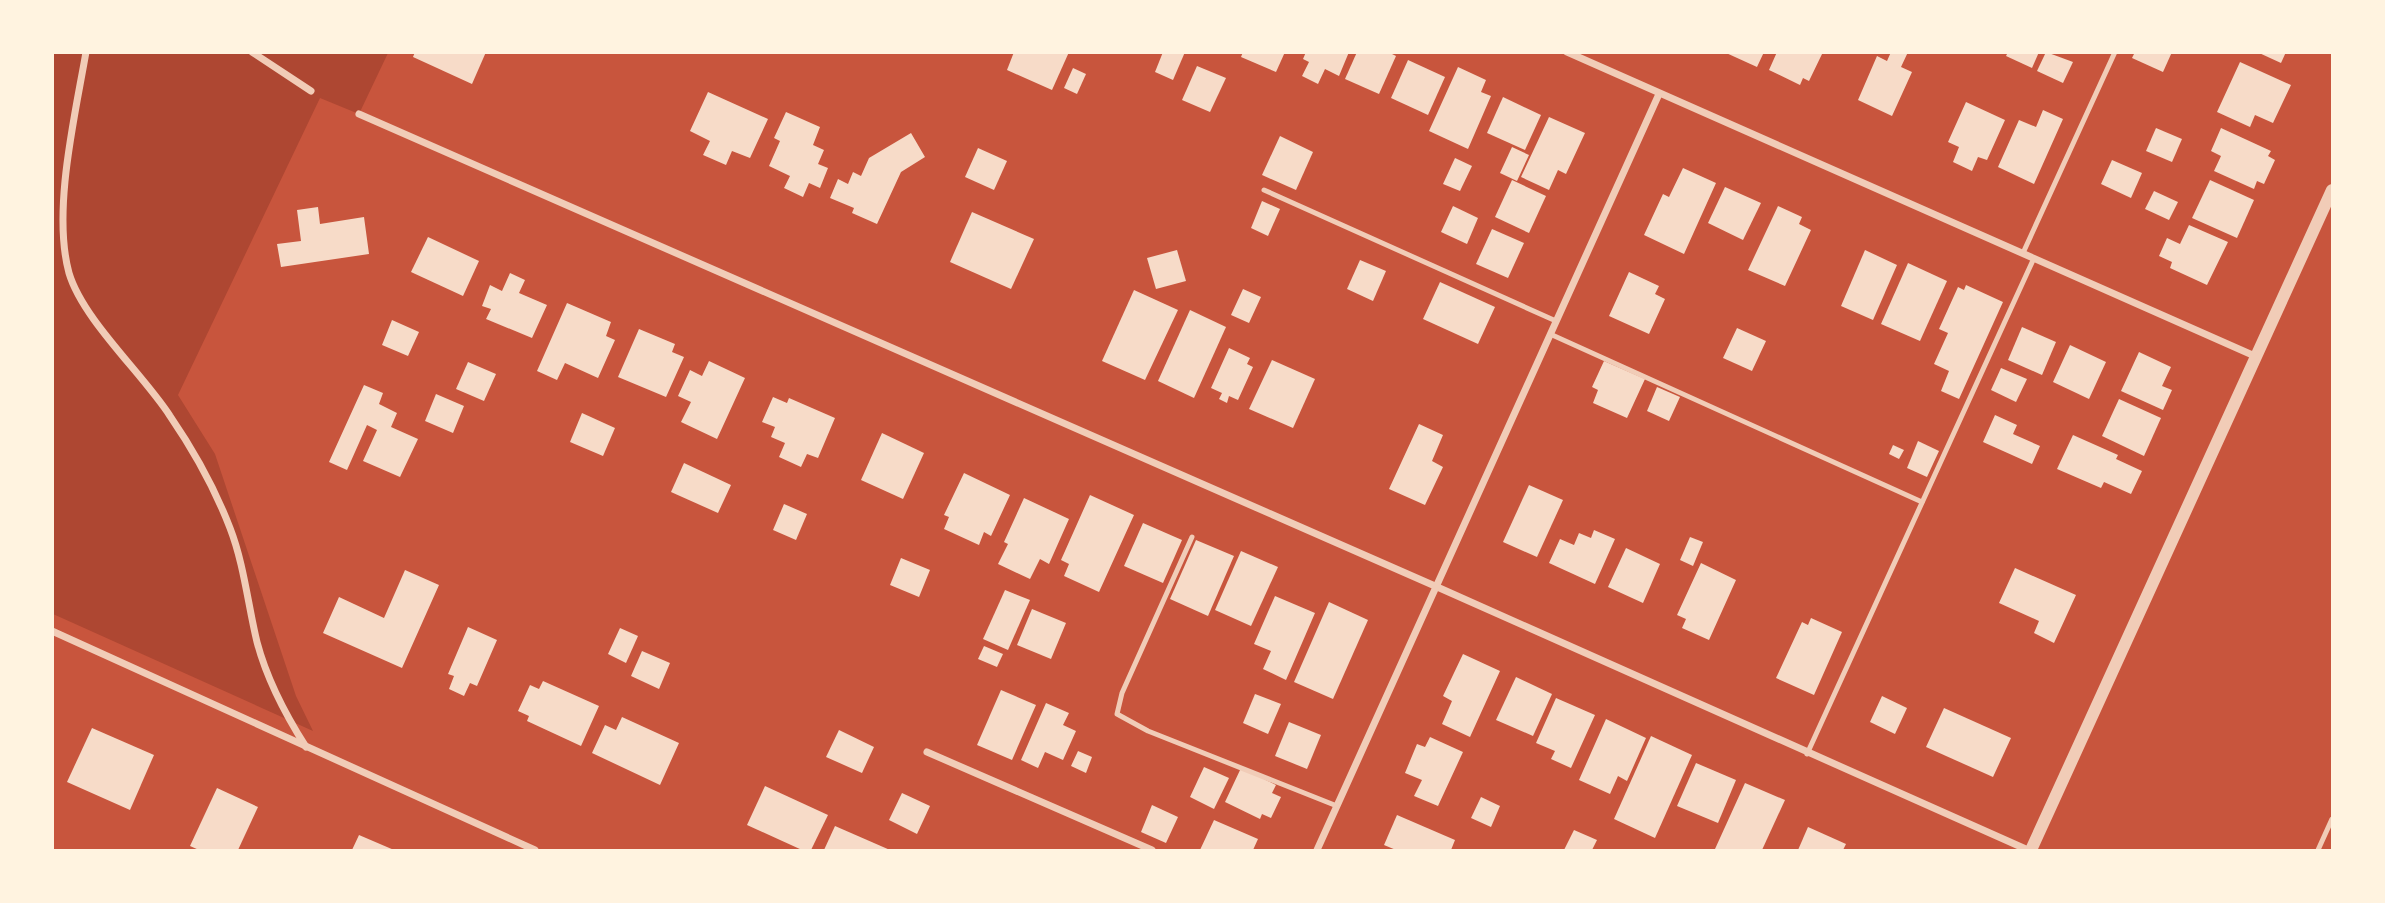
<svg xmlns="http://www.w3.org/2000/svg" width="2385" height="903" viewBox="0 0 2385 903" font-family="Inter,sans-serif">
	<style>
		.green { fill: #ae4732 }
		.building { fill: #f7dbc8 }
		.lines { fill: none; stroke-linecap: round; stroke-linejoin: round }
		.service { stroke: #f1ccb7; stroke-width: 5 }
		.minor { stroke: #f1ccb7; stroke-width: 7 }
		.tertiary { stroke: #f1ccb7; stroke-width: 12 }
	</style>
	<rect width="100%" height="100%" fill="#c8553d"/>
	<polygon class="green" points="53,53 388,53 359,114 320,98 178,395 215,454 296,696 313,731 53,614"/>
	<g class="building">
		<polygon points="415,52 486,52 472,84 413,57"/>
		<polygon points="1014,52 1069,52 1052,90 1007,70"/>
		<polygon points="1163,52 1185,52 1173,80 1155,72"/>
		<polygon points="1243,52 1285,52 1276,72 1241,57"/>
		<polygon points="1306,52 1349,52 1339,76 1325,69 1318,84 1302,76 1309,62 1303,59"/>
		<polygon points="1357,52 1388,52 1396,56 1379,94 1345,79"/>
		<polygon points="1724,52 1764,52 1757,67"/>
		<polygon points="1777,52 1823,52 1809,81 1803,78 1800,85 1769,70"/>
		<polygon points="1891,52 1908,52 1901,67 1912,72 1892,116 1858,100 1877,56 1887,61"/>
		<polygon points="2008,52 2039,52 2032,68 2006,56"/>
		<polygon points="2046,52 2073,62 2063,83 2037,71"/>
		<polygon points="2135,52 2172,52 2163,72 2132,58"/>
		<polygon points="2257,52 2286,52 2281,63"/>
		<polygon points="1408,60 1445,77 1428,115 1391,98"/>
		<polygon points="2240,62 2291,85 2273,123 2255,115 2250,127 2217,112"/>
		<polygon points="1197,66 1226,78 1210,112 1182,100"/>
		<polygon points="1458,67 1486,80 1481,92 1491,96 1468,149 1429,131"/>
		<polygon points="1073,68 1086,74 1077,94 1064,88"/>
		<polygon points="708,92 768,119 750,158 732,151 726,165 703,155 710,141 690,131"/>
		<polygon points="1503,97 1541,115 1525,150 1487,133"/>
		<polygon points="1966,102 2005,120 1987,160 1978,157 1972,171 1953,162 1959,147 1948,142"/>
		<polygon points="2043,110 2063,119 2034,184 1998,167 2019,120 2036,127"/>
		<polygon points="786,112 820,127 813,145 824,150 818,164 828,168 820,188 809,183 803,197 784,188 790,176 769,166 780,141 774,138"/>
		<polygon points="1549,117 1585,133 1566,174 1558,170 1549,190 1521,177"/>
		<polygon points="2156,128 2182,139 2172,162 2146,151"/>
		<polygon points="2221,128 2271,151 2268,156 2275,160 2264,184 2257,181 2254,189 2214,171 2221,156 2211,151"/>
		<polygon points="911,133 925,157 901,172 877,224 852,213 854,208 830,198 838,179 848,184 853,172 861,176 869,158"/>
		<polygon points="1280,136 1313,152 1296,190 1262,175"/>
		<polygon points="1512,147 1529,155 1517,181 1500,173"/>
		<polygon points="978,148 1007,161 994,190 965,177"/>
		<polygon points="1455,158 1472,166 1460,191 1443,184"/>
		<polygon points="2112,160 2142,173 2131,198 2101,184"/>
		<polygon points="1683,168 1716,183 1684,254 1644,235 1663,194 1669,197"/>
		<polygon points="1512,180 1546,196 1529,233 1495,217"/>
		<polygon points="2210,180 2254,200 2237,238 2192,218"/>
		<polygon points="1725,187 1761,203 1743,240 1708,223"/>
		<polygon points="2154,191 2178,202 2169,220 2145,209"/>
		<polygon points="1262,201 1280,209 1268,236 1251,228"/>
		<polygon points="1453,206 1478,218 1467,244 1441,232"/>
		<polygon points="1778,206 1802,217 1799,224 1811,230 1785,286 1748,270"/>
		<polygon points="318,207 320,224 364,217 369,254 281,267 277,244 301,241 297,210"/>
		<polygon points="972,212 1034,239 1011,289 950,262"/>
		<polygon points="2189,225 2228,242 2207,285 2170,268 2172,262 2159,256 2167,238 2180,244"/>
		<polygon points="1492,229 1524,243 1508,278 1476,264"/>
		<polygon points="428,237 479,261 463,296 411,272"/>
		<polygon points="1177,250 1186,281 1156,289 1147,258"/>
		<polygon points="1865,250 1897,265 1873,320 1841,306"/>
		<polygon points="1360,260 1386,271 1373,301 1347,289"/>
		<polygon points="1908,263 1947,281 1920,341 1881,324"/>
		<polygon points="1629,272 1659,286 1655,294 1665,299 1649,334 1609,316"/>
		<polygon points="510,273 525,280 519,293 547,305 532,338 486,319 491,309 482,306 490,285 502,291"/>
		<polygon points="1440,282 1495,307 1478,344 1423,319"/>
		<polygon points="1966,285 2003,302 1959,399 1941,391 1949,371 1934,364 1948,333 1939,329 1958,287 1964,290"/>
		<polygon points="1243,289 1261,297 1249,323 1231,315"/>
		<polygon points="1134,290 1178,310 1145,380 1102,361"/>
		<polygon points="567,303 611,322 606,336 615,340 598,378 565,363 557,380 537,371"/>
		<polygon points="1190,310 1226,327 1194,398 1158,381"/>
		<polygon points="392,320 419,332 408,356 382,345"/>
		<polygon points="2022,327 2056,342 2042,375 2008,360"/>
		<polygon points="1737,328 1766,341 1752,371 1723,358"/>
		<polygon points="639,329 675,344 672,352 684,357 666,397 618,377"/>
		<polygon points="2070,345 2106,362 2089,399 2053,382"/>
		<polygon points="1229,348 1250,358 1247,364 1253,367 1238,400 1229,396 1227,403 1219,399 1222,393 1211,388"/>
		<polygon points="2139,352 2171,367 2162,386 2172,390 2163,410 2121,391"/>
		<polygon points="1272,360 1315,379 1293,428 1249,409"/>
		<polygon points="709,361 745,378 717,439 681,422 691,402 678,396 690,370 702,376"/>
		<polygon points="1604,361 1645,379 1627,418 1593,403 1598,390 1592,387"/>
		<polygon points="468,362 496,374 484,401 456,389"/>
		<polygon points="2001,368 2027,379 2016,402 1991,390"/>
		<polygon points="364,385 383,393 379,404 397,413 391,427 418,439 400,477 363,461 377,430 367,425 347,470 329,462"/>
		<polygon points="1657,387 1680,397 1669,421 1647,411"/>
		<polygon points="436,394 464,406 453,433 425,421"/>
		<polygon points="773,397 787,403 789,398 835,418 818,458 807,454 801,467 779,457 785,443 771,437 775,427 762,422"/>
		<polygon points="2119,399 2161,418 2144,456 2102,436"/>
		<polygon points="582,413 615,428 603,456 570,442"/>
		<polygon points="1995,415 2017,425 2013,434 2040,446 2032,464 1983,442"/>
		<polygon points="1419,424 1443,435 1432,461 1443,467 1425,505 1389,489"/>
		<polygon points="882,433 924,453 903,499 861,480"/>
		<polygon points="2073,435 2118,455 2116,459 2142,471 2131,494 2104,482 2101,488 2057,469"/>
		<polygon points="1918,441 1939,451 1927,477 1907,468"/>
		<polygon points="1893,445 1904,450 1899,459 1889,454"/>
		<polygon points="684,463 731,485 718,513 671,492"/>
		<polygon points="964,473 1010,495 991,536 984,532 979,545 944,529 949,517 944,515"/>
		<polygon points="1529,485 1563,500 1537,557 1503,542"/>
		<polygon points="1090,495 1134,515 1099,592 1064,576 1069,564 1061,560"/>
		<polygon points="1024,498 1069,519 1049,564 1040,559 1030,579 998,564 1008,544 1004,542"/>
		<polygon points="784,504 807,514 796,540 773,530"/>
		<polygon points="1143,523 1182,540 1163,583 1124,566"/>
		<polygon points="1594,530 1615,539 1595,584 1549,563 1560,539 1574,545 1579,533 1591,538"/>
		<polygon points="1690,537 1703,542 1693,566 1680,560"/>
		<polygon points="1196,540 1234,556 1208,616 1170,599"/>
		<polygon points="1626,548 1660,564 1643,603 1608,587"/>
		<polygon points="1241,551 1278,567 1251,626 1215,610"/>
		<polygon points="901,558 930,570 919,597 890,585"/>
		<polygon points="1701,563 1736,580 1709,640 1682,628 1686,619 1677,615"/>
		<polygon points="2015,568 2076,595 2054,643 2034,633 2039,621 1999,603"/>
		<polygon points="405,570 439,585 402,668 323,633 339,597 384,618"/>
		<polygon points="1005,590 1030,600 1008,650 983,639"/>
		<polygon points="1275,596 1315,613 1286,680 1263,669 1271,651 1254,644"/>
		<polygon points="1329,602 1368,620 1333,699 1294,682"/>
		<polygon points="1032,609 1066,623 1051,659 1017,645"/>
		<polygon points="1811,618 1842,632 1814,695 1776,678 1802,622 1808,625"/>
		<polygon points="468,627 497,640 477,686 470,683 464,696 449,689 454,676 448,674"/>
		<polygon points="620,628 638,636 626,663 608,654"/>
		<polygon points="984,646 1003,654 997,667 978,659"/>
		<polygon points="642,651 670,663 659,689 631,676"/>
		<polygon points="1463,654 1500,671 1470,737 1442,724 1452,701 1443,696"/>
		<polygon points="1516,677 1552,694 1533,736 1496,720"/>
		<polygon points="543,681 599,706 581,746 527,721 529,716 518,711 530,685 539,689"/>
		<polygon points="1001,690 1036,705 1012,760 977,745"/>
		<polygon points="1255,694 1281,704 1268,734 1243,723"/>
		<polygon points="1882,696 1907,708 1895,734 1870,722"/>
		<polygon points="1556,698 1595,715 1571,768 1551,759 1555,751 1536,743"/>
		<polygon points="1046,703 1069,713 1063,725 1076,731 1063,760 1045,752 1038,768 1021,760"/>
		<polygon points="1944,708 2011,738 1993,777 1926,747"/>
		<polygon points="622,717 679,743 660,785 592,753 605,725 616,730"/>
		<polygon points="1606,719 1646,738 1627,781 1618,776 1610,794 1579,780"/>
		<polygon points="1289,722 1321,735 1307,769 1275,756"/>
		<polygon points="92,728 154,755 130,810 67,782"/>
		<polygon points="839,730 874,747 862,773 826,757"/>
		<polygon points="1651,736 1692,755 1655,838 1614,819"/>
		<polygon points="1430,737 1463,752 1438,806 1414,796 1422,780 1405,773 1417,744 1425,747"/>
		<polygon points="1078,751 1092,757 1086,773 1071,766"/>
		<polygon points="1696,763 1736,780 1718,823 1677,806"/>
		<polygon points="1204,767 1229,778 1214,809 1190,797"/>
		<polygon points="1241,768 1276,785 1272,793 1281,797 1271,818 1262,814 1260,819 1225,802"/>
		<polygon points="1745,783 1785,800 1762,850 1719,850 1715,849"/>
		<polygon points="765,786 828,815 811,850 802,850 747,825"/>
		<polygon points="217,788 258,807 238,850 199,850 190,846"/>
		<polygon points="902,793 930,806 917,834 889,820"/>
		<polygon points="1481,797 1500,806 1491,827 1471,818"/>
		<polygon points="1152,805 1178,817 1166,843 1141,832"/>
		<polygon points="1397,815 1455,840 1451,850 1396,850 1384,845"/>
		<polygon points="1214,820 1258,839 1253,850 1200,850"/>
		<polygon points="835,826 890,850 824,850"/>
		<polygon points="1808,827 1846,844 1843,850 1798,850"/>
		<polygon points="1574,830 1597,840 1592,850 1564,850"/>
		<polygon points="359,835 394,850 352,850"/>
	</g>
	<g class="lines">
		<g class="service">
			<polyline points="1264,190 1556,321"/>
			<polyline points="2023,253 2115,52"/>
			<polyline points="1550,334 1922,502"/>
			<polyline points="1192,537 1122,693 1117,714 1148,731 1337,806"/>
			<polyline points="1807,754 2034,258"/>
			<polyline points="2318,850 2332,819"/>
		</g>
		<g class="minor">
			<path d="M86 52C75 116 52 211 69 273 83 320 143 374 170 416 194 451 215 489 230 528 244 564 248 605 257 642 267 680 285 714 306 747"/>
			<polyline points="252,52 311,91"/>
			<polyline points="1567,52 2257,357"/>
			<polyline points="359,114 1435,586 2028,850"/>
			<polyline points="52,631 535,850"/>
			<polyline points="927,752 1152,850"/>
			<polyline points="1317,850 1659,94"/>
		</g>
		<polyline class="tertiary" points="2031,850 2332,190"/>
	</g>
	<rect width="2385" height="903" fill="none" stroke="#fff3e0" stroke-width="108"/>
</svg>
